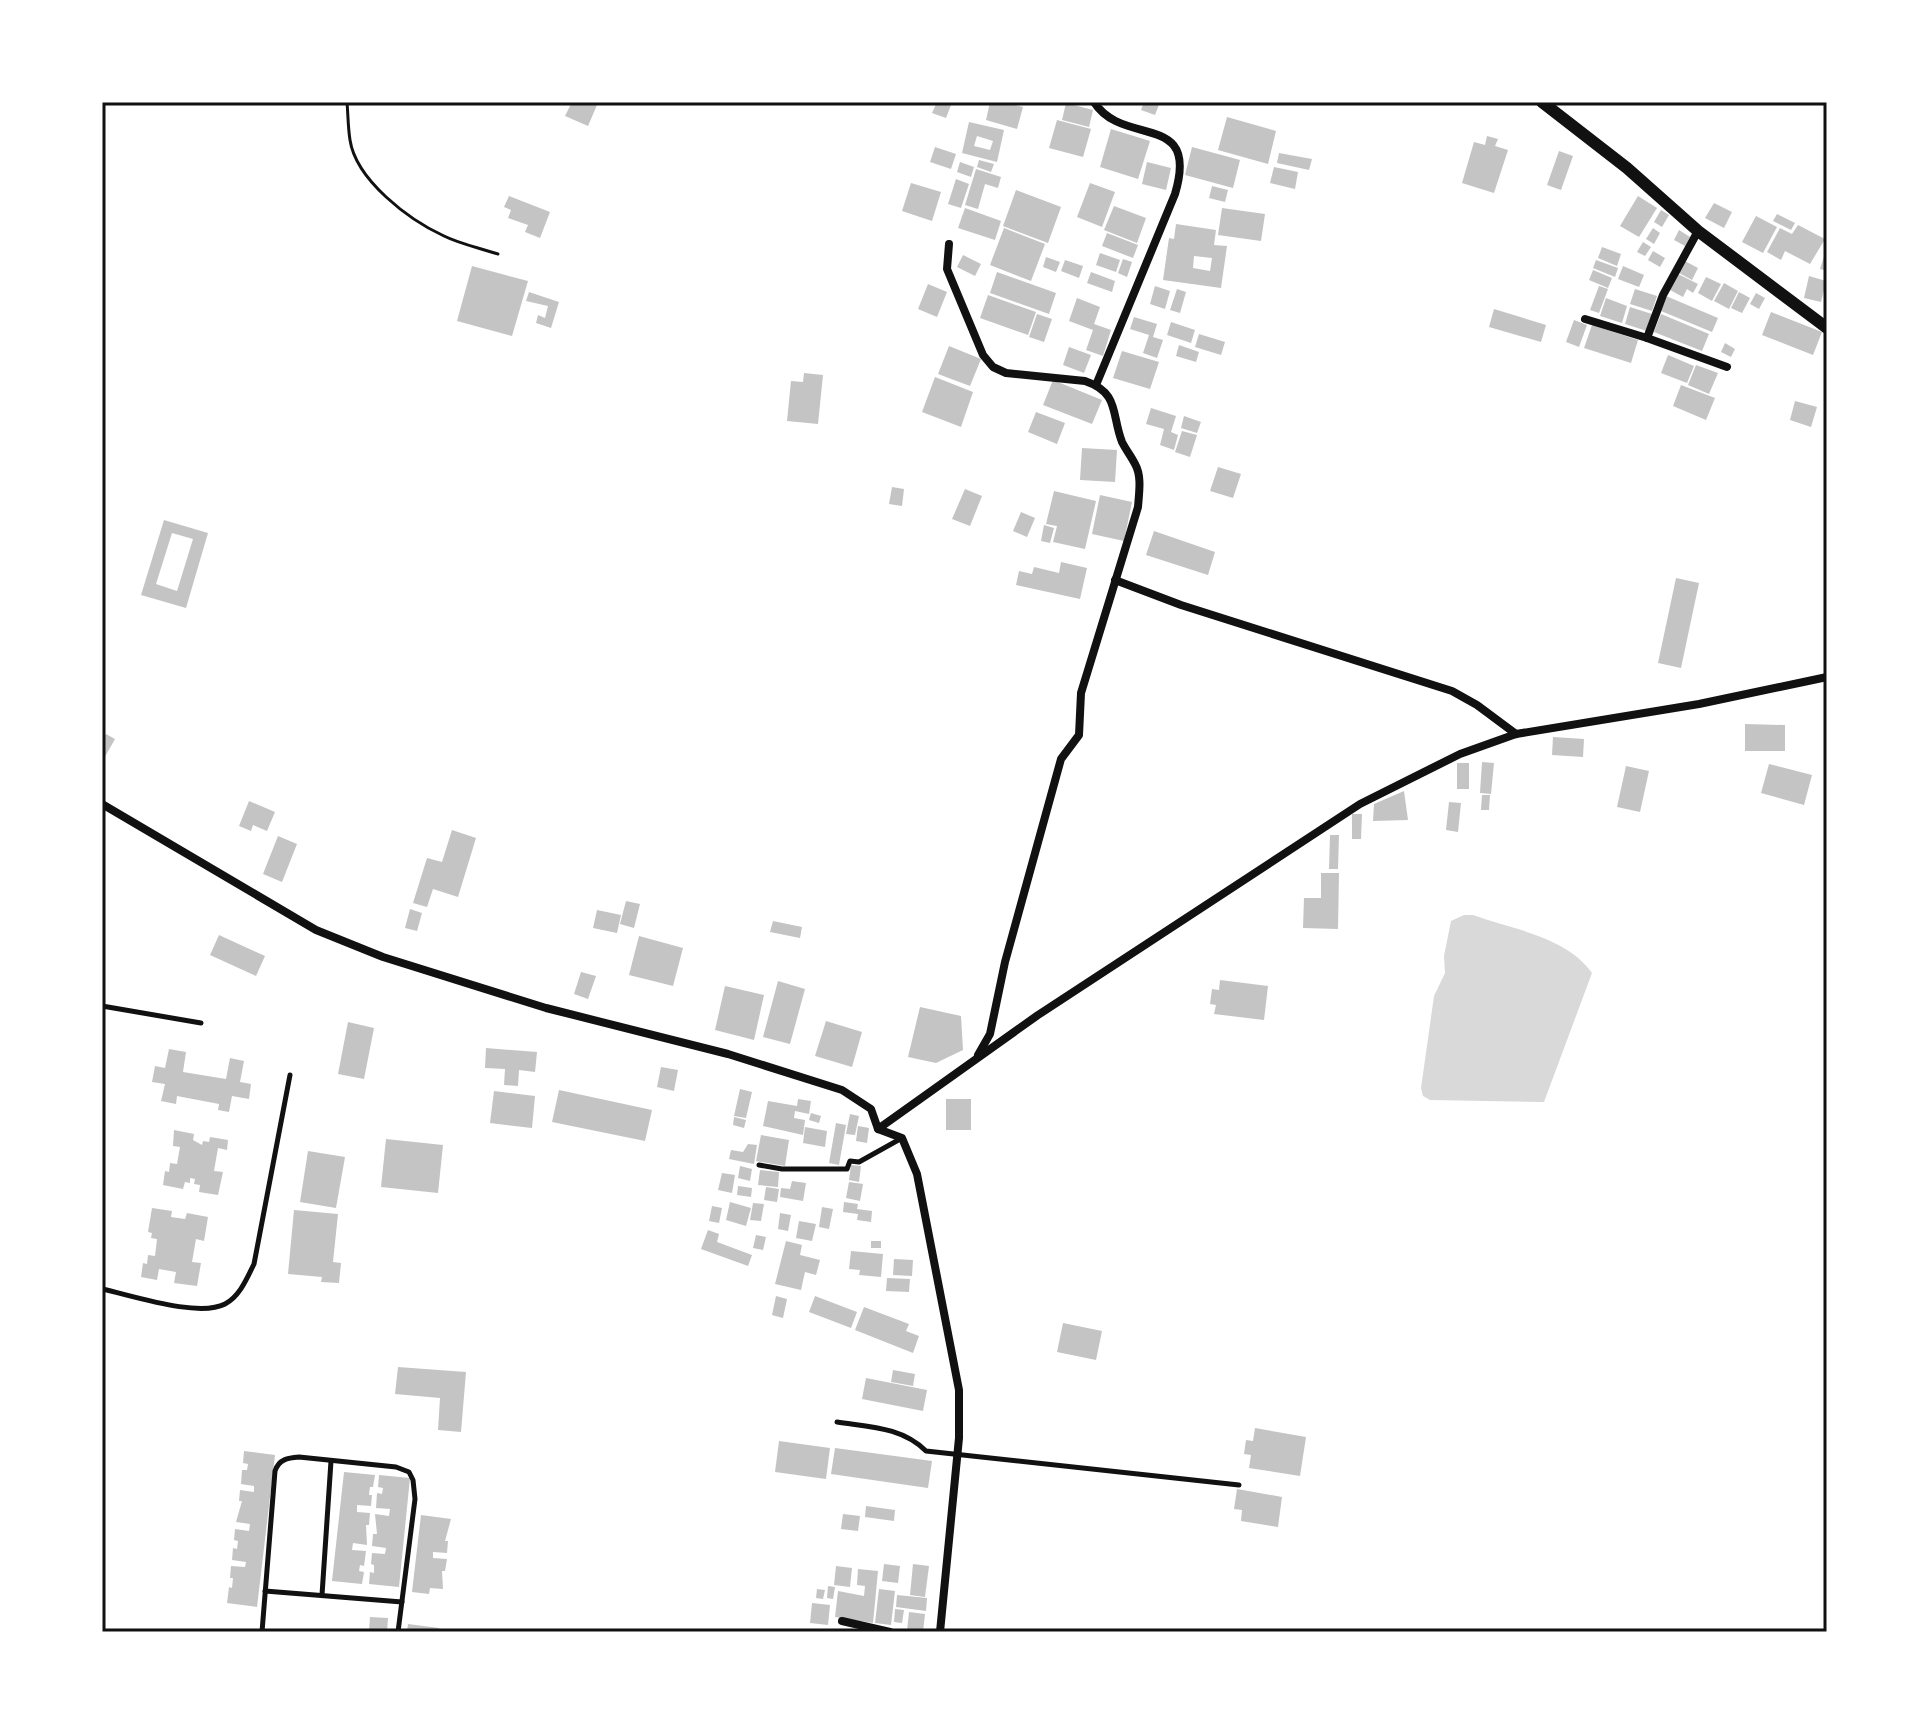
<svg xmlns="http://www.w3.org/2000/svg" width="1929" height="1734" viewBox="0 0 1929 1734" font-family="Poppins,sans-serif">
	<style>
		.water { fill: #d9d9d9 }
		.building { fill: #c4c4c4; fill-rule: evenodd }
		.lines { fill: none; stroke-linecap: round; stroke-linejoin: round }
		.path { stroke: #111; stroke-width: 3 }
		.service { stroke: #111; stroke-width: 5 }
		.minor { stroke: #111; stroke-width: 8 }
		.tertiary { stroke: #111; stroke-width: 12 }
		.neatline { fill: none; stroke: #111; stroke-width: 3 }
	</style>
	<rect width="100%" height="100%" fill="#fff"/>
	<path class="water" d="M1464 915H1473C1512 929 1567 937 1592 973L1544 1102 1430 1100 1423 1096 1421 1088 1434 996 1445 973 1444 956 1451 921Z"/>
	<g class="building">
		<polygon points="572,102 590,102 597,105 588,126 565,116"/>
		<polygon points="937,102 951,105 946,118 932,113"/>
		<polygon points="990,102 1003,102 1023,107 1017,129 986,120"/>
		<polygon points="1144,102 1160,102 1155,115 1141,110"/>
		<polygon points="1066,103 1093,110 1089,127 1062,120"/>
		<polygon points="1227,117 1276,131 1268,164 1218,150"/>
		<polygon points="1057,120 1091,129 1083,157 1049,148"/>
		<path d="M969 122 1004 130 997 162 962 153ZM977 136 993 141 990 150 974 146Z"/>
		<polygon points="1111,129 1150,141 1138,179 1100,167"/>
		<polygon points="1487,136 1498,139 1495,146 1508,150 1494,193 1462,183 1474,142 1485,145"/>
		<polygon points="935,147 956,154 951,169 930,162"/>
		<polygon points="1192,147 1240,160 1233,188 1185,175"/>
		<polygon points="1559,151 1573,156 1561,190 1547,185"/>
		<polygon points="1279,153 1312,159 1309,170 1277,163"/>
		<polygon points="979,160 994,164 991,172 977,167"/>
		<polygon points="960,162 974,167 971,177 957,172"/>
		<polygon points="1147,162 1171,168 1166,190 1142,184"/>
		<polygon points="1274,167 1298,172 1295,189 1270,183"/>
		<polygon points="976,169 1001,177 998,188 985,184 978,209 965,205"/>
		<polygon points="956,179 969,184 961,208 948,204"/>
		<polygon points="911,183 941,192 932,221 902,211"/>
		<polygon points="1090,183 1115,192 1102,227 1077,217"/>
		<polygon points="1212,186 1228,190 1225,202 1209,198"/>
		<polygon points="1016,190 1061,207 1048,243 1003,226"/>
		<polygon points="509,196 550,212 540,238 525,232 528,225 508,218 511,210 504,207"/>
		<polygon points="1638,196 1657,208 1639,237 1620,226"/>
		<polygon points="1714,203 1732,212 1724,228 1705,218"/>
		<polygon points="1114,206 1146,218 1137,243 1104,230"/>
		<polygon points="965,208 1001,221 995,240 958,228"/>
		<polygon points="1222,208 1265,214 1261,241 1218,235"/>
		<polygon points="1661,210 1669,215 1662,227 1654,222"/>
		<polygon points="1777,214 1795,223 1791,230 1773,221"/>
		<polygon points="1756,216 1777,227 1763,253 1742,242"/>
		<path d="M1176 224 1216 230 1214 245 1227 246 1221 288 1163 280 1169 238 1174 239ZM1194 256 1212 258 1210 271 1193 268Z"/>
		<polygon points="1798,225 1825,239 1810,264 1785,251 1781,260 1767,252 1780,228 1792,234"/>
		<polygon points="1004,228 1045,244 1031,281 990,265"/>
		<polygon points="1653,228 1660,233 1654,244 1646,239"/>
		<polygon points="1679,230 1690,237 1685,246 1674,240"/>
		<polygon points="1107,233 1138,245 1133,258 1102,246"/>
		<polygon points="1643,242 1651,247 1645,256 1637,252"/>
		<polygon points="1602,247 1621,254 1617,266 1598,258"/>
		<polygon points="1826,250 1827,250 1827,271 1820,269"/>
		<polygon points="1653,251 1665,258 1660,267 1648,260"/>
		<polygon points="1100,253 1120,260 1116,272 1096,265"/>
		<polygon points="963,255 981,264 975,276 957,267"/>
		<polygon points="1046,257 1060,262 1056,272 1043,267"/>
		<polygon points="1123,259 1132,262 1127,277 1118,273"/>
		<polygon points="1065,260 1083,266 1079,278 1061,271"/>
		<polygon points="1596,260 1618,268 1615,277 1593,268"/>
		<polygon points="1685,261 1698,268 1692,280 1679,273"/>
		<polygon points="472,266 528,281 512,336 457,321"/>
		<polygon points="1623,266 1644,275 1639,287 1618,279"/>
		<polygon points="1593,270 1612,278 1608,288 1589,280"/>
		<polygon points="997,272 1056,293 1049,314 990,293"/>
		<polygon points="1091,272 1115,281 1112,292 1087,283"/>
		<polygon points="1678,274 1698,284 1693,293 1687,289 1683,297 1670,290"/>
		<polygon points="1809,276 1826,281 1821,302 1804,298"/>
		<polygon points="1706,277 1721,284 1712,301 1698,293"/>
		<polygon points="1724,283 1738,291 1729,309 1714,301"/>
		<polygon points="928,284 947,292 937,317 918,309"/>
		<polygon points="1155,286 1170,291 1165,309 1150,304"/>
		<polygon points="1599,286 1608,289 1599,313 1590,310"/>
		<polygon points="1177,289 1186,292 1180,313 1170,310"/>
		<polygon points="1635,289 1657,296 1652,311 1630,304"/>
		<polygon points="529,292 559,302 551,328 536,323 538,315 545,318 548,306 526,301"/>
		<polygon points="1739,292 1750,298 1742,313 1731,308"/>
		<polygon points="1756,293 1765,298 1759,309 1750,304"/>
		<polygon points="988,295 1036,312 1028,335 980,318"/>
		<polygon points="1666,296 1718,318 1712,332 1661,311"/>
		<polygon points="1077,298 1100,307 1094,324 1111,330 1103,356 1086,350 1093,330 1069,321"/>
		<polygon points="1606,298 1627,306 1622,323 1600,316"/>
		<polygon points="1630,307 1652,314 1647,331 1625,324"/>
		<polygon points="1494,309 1546,325 1541,342 1489,327"/>
		<polygon points="1771,312 1822,332 1813,355 1762,335"/>
		<polygon points="1037,314 1052,319 1044,342 1029,337"/>
		<polygon points="1661,314 1709,334 1702,351 1654,332"/>
		<polygon points="1134,317 1157,324 1153,337 1163,340 1157,358 1143,353 1149,335 1130,329"/>
		<polygon points="1574,320 1587,325 1579,347 1566,342"/>
		<polygon points="1171,322 1195,330 1191,343 1167,335"/>
		<polygon points="1592,325 1638,340 1631,363 1584,348"/>
		<polygon points="1199,334 1225,342 1221,355 1195,347"/>
		<polygon points="1725,343 1735,349 1731,357 1721,352"/>
		<polygon points="1179,345 1199,352 1196,362 1176,356"/>
		<polygon points="949,346 981,359 970,386 938,374"/>
		<polygon points="1069,347 1091,355 1084,373 1063,365"/>
		<polygon points="1122,351 1159,362 1150,389 1113,378"/>
		<polygon points="1668,355 1694,366 1687,383 1661,373"/>
		<polygon points="1696,365 1718,373 1709,394 1688,385"/>
		<polygon points="804,373 823,375 818,424 787,421 791,381 803,382"/>
		<polygon points="935,377 973,392 961,427 922,412"/>
		<polygon points="1053,380 1102,400 1092,424 1043,405"/>
		<polygon points="1681,385 1715,398 1706,420 1673,406"/>
		<polygon points="1795,401 1817,407 1811,427 1790,420"/>
		<polygon points="1151,408 1176,416 1171,432 1178,435 1174,450 1160,445 1164,429 1146,424"/>
		<polygon points="1036,412 1065,423 1057,444 1028,432"/>
		<polygon points="1184,416 1201,422 1197,433 1181,428"/>
		<polygon points="1182,431 1197,435 1190,457 1175,452"/>
		<polygon points="1082,448 1117,450 1115,482 1080,480"/>
		<polygon points="1218,467 1241,474 1233,498 1210,491"/>
		<polygon points="892,487 904,489 902,506 889,504"/>
		<polygon points="965,489 982,496 970,526 952,519"/>
		<polygon points="1054,491 1096,501 1085,549 1053,542 1057,526 1046,524"/>
		<polygon points="1100,495 1132,502 1124,541 1092,534"/>
		<polygon points="1021,512 1035,518 1027,537 1013,531"/>
		<path d="M164 520 208 533 186 608 141 595ZM172 533 193 539 177 591 156 584Z"/>
		<polygon points="1044,525 1054,528 1050,543 1041,541"/>
		<polygon points="1154,531 1215,552 1208,575 1146,555"/>
		<polygon points="1061,562 1087,568 1080,599 1016,585 1019,571 1032,574 1034,567 1059,573"/>
		<polygon points="1676,578 1699,583 1681,668 1658,663"/>
		<polygon points="1745,724 1785,725 1785,751 1745,751"/>
		<polygon points="106,734 115,739 102,762 102,742"/>
		<polygon points="1553,737 1584,739 1583,757 1552,755"/>
		<polygon points="1482,762 1494,763 1491,794 1480,793"/>
		<rect x="1457" y="763" width="12" height="26"/>
		<polygon points="1769,764 1812,775 1804,805 1761,793"/>
		<polygon points="1626,766 1649,771 1640,812 1617,807"/>
		<polygon points="1404,791 1408,820 1373,821 1374,804"/>
		<polygon points="1482,795 1490,795 1489,810 1481,810"/>
		<polygon points="249,801 275,812 267,831 253,825 251,831 239,826"/>
		<polygon points="1449,802 1461,803 1458,832 1446,830"/>
		<polygon points="1352,814 1362,814 1361,839 1352,839"/>
		<polygon points="452,830 476,838 458,897 433,889 427,907 413,903 427,858 442,862"/>
		<polygon points="1330,835 1339,835 1338,869 1329,869"/>
		<polygon points="278,836 297,844 282,882 263,874"/>
		<polygon points="1321,873 1339,873 1338,929 1303,928 1304,898 1321,898"/>
		<polygon points="626,901 640,904 634,928 620,924"/>
		<polygon points="410,909 422,913 417,931 405,928"/>
		<polygon points="597,910 621,915 617,933 593,928"/>
		<polygon points="773,921 802,927 800,938 770,932"/>
		<polygon points="219,935 265,956 256,976 210,955"/>
		<polygon points="639,936 683,948 673,986 629,975"/>
		<polygon points="581,972 596,976 588,999 574,994"/>
		<polygon points="1220,980 1268,986 1264,1020 1214,1014 1216,1005 1210,1004 1212,989 1219,990"/>
		<polygon points="778,981 805,989 790,1044 763,1037"/>
		<polygon points="725,986 764,995 754,1040 715,1030"/>
		<polygon points="920,1007 961,1016 963,1050 936,1063 908,1057"/>
		<polygon points="826,1021 862,1032 852,1067 815,1056"/>
		<polygon points="348,1022 374,1028 364,1079 338,1074"/>
		<polygon points="486,1048 537,1052 535,1072 519,1070 518,1086 504,1085 505,1069 485,1068"/>
		<polygon points="169,1049 186,1052 183,1072 226,1079 230,1058 244,1061 240,1082 251,1084 249,1099 232,1096 229,1112 218,1110 219,1104 177,1096 176,1104 161,1101 165,1084 152,1082 155,1066 165,1068"/>
		<polygon points="661,1067 678,1070 674,1091 657,1087"/>
		<polygon points="740,1089 752,1092 746,1118 734,1116"/>
		<polygon points="559,1090 652,1110 645,1141 552,1122"/>
		<polygon points="494,1091 535,1096 532,1128 490,1123"/>
		<polygon points="798,1099 811,1101 809,1114 795,1111 794,1118 805,1120 803,1135 763,1126 768,1101 797,1106"/>
		<rect x="946" y="1099" width="25" height="31"/>
		<polygon points="811,1113 821,1116 819,1123 809,1120"/>
		<polygon points="850,1114 859,1116 855,1135 846,1134"/>
		<polygon points="734,1117 746,1120 744,1128 733,1125"/>
		<polygon points="836,1123 846,1125 839,1165 829,1163"/>
		<polygon points="858,1126 869,1128 867,1143 856,1141"/>
		<polygon points="805,1127 827,1131 825,1147 803,1143"/>
		<polygon points="174,1130 194,1134 193,1140 202,1145 203,1141 209,1142 210,1137 228,1140 227,1150 218,1148 214,1171 223,1172 218,1195 199,1192 200,1185 194,1184 195,1179 190,1178 190,1183 185,1182 183,1189 163,1185 165,1171 169,1172 170,1163 177,1164 180,1147 173,1146"/>
		<polygon points="761,1135 789,1140 785,1166 756,1161"/>
		<polygon points="386,1139 443,1145 438,1193 381,1187"/>
		<polygon points="748,1144 757,1145 754,1164 729,1159 731,1150 743,1152"/>
		<polygon points="308,1151 345,1157 336,1208 300,1202"/>
		<polygon points="851,1165 861,1166 859,1182 849,1180"/>
		<polygon points="740,1166 752,1169 750,1181 738,1178"/>
		<polygon points="760,1170 779,1172 778,1187 758,1185"/>
		<polygon points="722,1173 735,1175 732,1193 718,1190"/>
		<polygon points="792,1181 806,1183 803,1201 780,1197 781,1188 790,1189"/>
		<polygon points="849,1182 863,1184 860,1201 846,1198"/>
		<polygon points="738,1186 752,1188 751,1197 737,1195"/>
		<polygon points="766,1187 779,1189 777,1202 764,1200"/>
		<polygon points="730,1202 751,1208 746,1226 726,1220"/>
		<polygon points="844,1202 858,1204 857,1209 872,1211 871,1222 857,1220 858,1214 843,1212"/>
		<polygon points="753,1203 764,1204 761,1221 750,1220"/>
		<polygon points="712,1206 722,1208 719,1223 709,1221"/>
		<polygon points="822,1207 833,1209 829,1229 819,1227"/>
		<polygon points="152,1208 172,1211 171,1217 185,1219 187,1213 208,1217 204,1241 196,1239 192,1262 201,1263 197,1286 174,1283 176,1272 159,1269 157,1280 141,1277 143,1263 147,1264 148,1255 155,1256 157,1239 151,1238 152,1233 148,1232"/>
		<polygon points="294,1210 338,1214 333,1262 341,1263 339,1283 321,1282 322,1277 288,1274"/>
		<polygon points="780,1213 791,1215 788,1231 778,1229"/>
		<polygon points="799,1221 816,1224 812,1241 796,1238"/>
		<polygon points="708,1230 719,1234 717,1242 752,1255 748,1266 701,1249"/>
		<polygon points="756,1235 766,1237 763,1250 753,1248"/>
		<polygon points="786,1241 802,1245 800,1255 820,1260 816,1275 805,1272 801,1290 775,1284"/>
		<rect x="871" y="1241" width="10" height="7"/>
		<polygon points="851,1251 883,1254 881,1277 859,1275 860,1270 849,1269"/>
		<polygon points="894,1259 913,1260 912,1276 893,1275"/>
		<polygon points="887,1278 910,1279 909,1292 886,1291"/>
		<polygon points="776,1296 787,1299 783,1318 772,1315"/>
		<polygon points="815,1296 857,1312 851,1328 809,1312"/>
		<polygon points="864,1307 909,1324 906,1331 919,1336 913,1353 855,1330"/>
		<polygon points="1063,1323 1102,1331 1096,1360 1057,1352"/>
		<polygon points="398,1367 466,1372 461,1432 438,1430 440,1398 395,1394"/>
		<polygon points="893,1370 915,1374 913,1386 891,1382"/>
		<polygon points="866,1378 927,1390 923,1411 862,1399"/>
		<polygon points="1255,1428 1306,1437 1300,1476 1249,1468 1251,1455 1244,1454 1246,1440 1253,1441"/>
		<polygon points="779,1441 830,1448 826,1479 775,1472"/>
		<polygon points="835,1448 932,1461 928,1488 831,1474"/>
		<polygon points="244,1451 275,1455 257,1607 227,1603 229,1587 232,1588 233,1578 230,1578 231,1566 245,1567 246,1562 232,1560 233,1548 237,1549 238,1541 234,1540 235,1529 249,1531 250,1524 236,1522 242,1501 239,1501 240,1490 254,1492 254,1486 241,1484 242,1470 247,1470 248,1464 243,1463"/>
		<polygon points="344,1472 375,1475 373,1487 370,1487 369,1495 372,1495 371,1506 357,1505 357,1512 370,1513 369,1525 366,1525 367,1545 353,1543 352,1550 366,1551 364,1566 360,1565 359,1571 364,1572 362,1584 332,1581"/>
		<polygon points="379,1475 410,1478 399,1587 369,1584 370,1572 374,1573 374,1565 371,1564 372,1553 385,1554 386,1548 372,1546 373,1534 377,1534 375,1514 389,1516 390,1509 376,1508 377,1493 382,1494 383,1488 378,1487"/>
		<polygon points="1237,1489 1282,1497 1278,1527 1241,1521 1242,1510 1234,1509"/>
		<polygon points="866,1506 895,1510 894,1521 865,1517"/>
		<polygon points="843,1514 860,1516 858,1531 841,1529"/>
		<polygon points="421,1515 451,1519 445,1541 448,1541 447,1553 433,1552 433,1558 447,1559 445,1571 442,1571 443,1589 430,1588 429,1594 412,1592"/>
		<polygon points="884,1564 900,1566 898,1583 882,1581"/>
		<polygon points="913,1564 929,1566 925,1597 910,1595"/>
		<polygon points="836,1566 852,1568 850,1587 834,1585"/>
		<polygon points="858,1569 878,1571 873,1623 835,1617 838,1591 864,1596 865,1586 857,1585"/>
		<polygon points="828,1586 835,1587 833,1599 827,1598"/>
		<polygon points="817,1589 825,1590 823,1599 816,1598"/>
		<polygon points="879,1589 895,1591 891,1625 875,1623"/>
		<polygon points="897,1595 927,1598 926,1611 896,1607"/>
		<polygon points="812,1603 830,1605 828,1625 810,1623"/>
		<polygon points="895,1609 904,1610 902,1623 894,1622"/>
		<polygon points="909,1612 925,1614 923,1632 907,1631"/>
		<polygon points="370,1617 388,1618 387,1632 369,1632"/>
		<polygon points="408,1624 439,1628 439,1632 407,1632"/>
	</g>
	<g class="lines">
		<path class="path" d="M347 102C348 114 348 128 350 140 356 180 409 220 444 236 460 244 480 248 498 254"/>
		<g class="service">
			<polyline points="102,1006 201,1023"/>
			<polyline points="759,1165 782,1169 847,1169 850,1161 859,1162 902,1138"/>
			<path d="M102 1289C131 1295 198 1318 225 1304 240 1296 247 1278 254 1264L290 1075"/>
			<path d="M837 1422C870 1427 902 1427 926 1451L1239 1485"/>
			<polyline points="265,1591 402,1602"/>
			<polyline points="322,1595 331,1461"/>
			<path d="M262 1632 275 1471C279 1459 288 1458 299 1457L396 1467 409 1472 413 1480 415 1499 398 1632"/>
		</g>
		<g class="minor">
			<path d="M1094 102C1123 148 1200 110 1175 194L1096 385"/>
			<polyline points="1698,231 1663,295 1647,338 1727,367"/>
			<path d="M949 244 947 269 983 355 993 367 1006 373 1085 381C1120 393 1111 414 1122 442 1126 450 1131 456 1135 464 1142 476 1139 493 1138 507L1081 693 1079 735 1061 759 1005 962 990 1034 978 1055"/>
			<polyline points="1585,319 1647,338"/>
			<polyline points="1115,580 1181,605 1452,691 1477,705 1516,734"/>
			<polyline points="102,804 316,930 383,957 546,1008 728,1054 842,1090 871,1109 878,1129 902,1138 917,1174 959,1390 959,1438 940,1632"/>
			<polyline points="878,1129 1038,1015 1360,804 1460,754 1516,734 1699,704 1827,677"/>
			<polyline points="842,1621 890,1632"/>
		</g>
		<polyline class="tertiary" points="1542,102 1627,168 1698,231 1827,328"/>
	</g>
	<rect width="1929" height="1734" fill="none" stroke="#ffffff" stroke-width="208"/>
	<rect x="104" y="104" width="1721" height="1526" class="neatline"/>
</svg>
